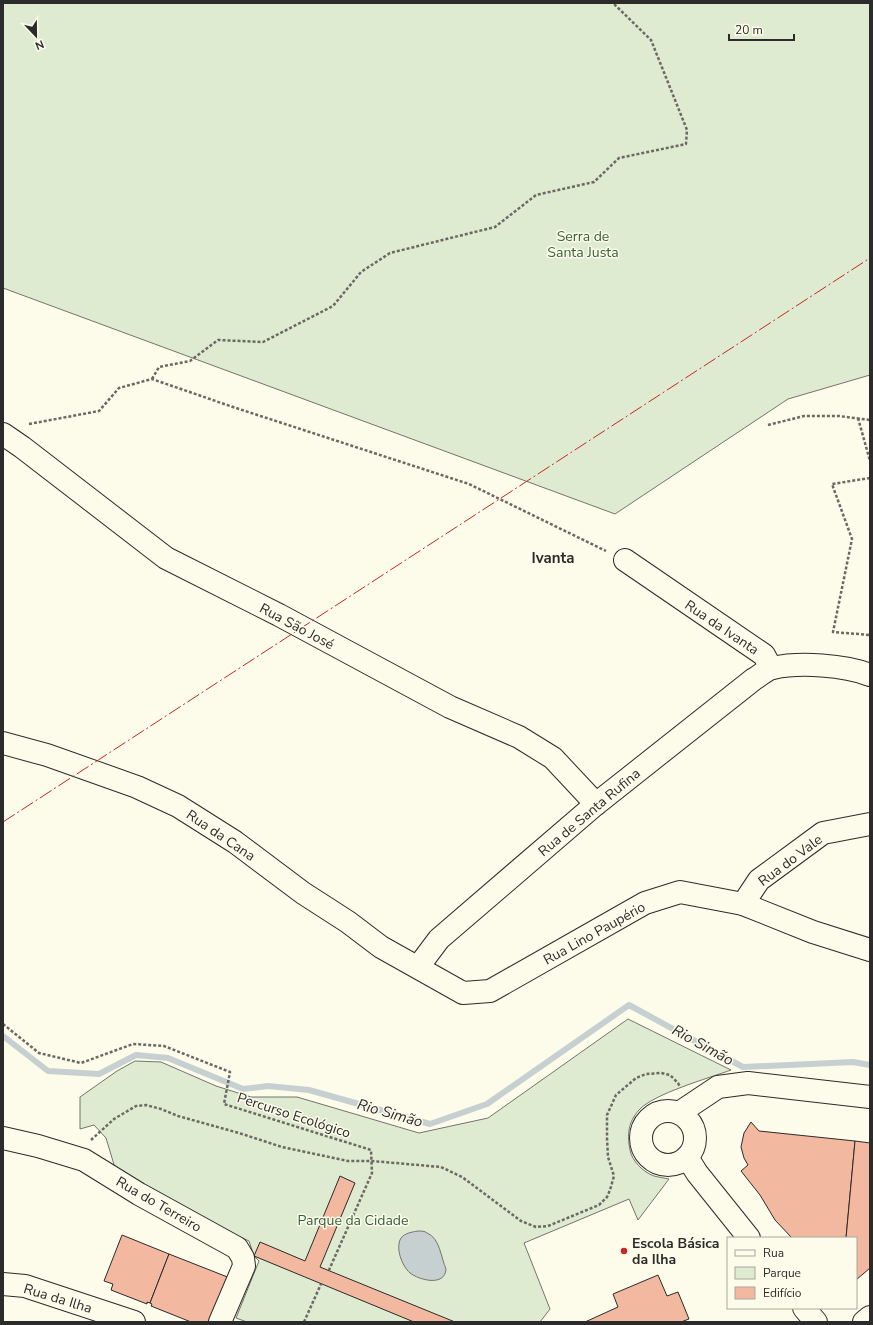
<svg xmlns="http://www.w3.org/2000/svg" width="873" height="1325" viewBox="0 0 873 1325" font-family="'Nunito Sans',sans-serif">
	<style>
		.green { fill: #deebd1; stroke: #74746e }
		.water { fill: #c7d0d0; stroke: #74746e }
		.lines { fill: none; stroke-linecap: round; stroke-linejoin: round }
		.stream { stroke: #c7d0d0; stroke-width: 6 }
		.building { fill: #f2b8a0; stroke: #2b2b2b }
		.minor-casing { stroke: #2b2b2b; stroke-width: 24 }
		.major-casing { stroke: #2b2b2b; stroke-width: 24 }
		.path { stroke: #6a6964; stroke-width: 2.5; stroke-dasharray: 3 2; stroke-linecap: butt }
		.minor { stroke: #fdfbea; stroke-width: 22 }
		.major { stroke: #fdfbea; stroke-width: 22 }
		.power { stroke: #c62828; stroke-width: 1; stroke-dasharray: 14 3 2 3; stroke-linecap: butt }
		.poi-dot { fill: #c62828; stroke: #fdfbea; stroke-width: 1.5 }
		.labels { text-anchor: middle; stroke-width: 3; stroke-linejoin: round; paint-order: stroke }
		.park-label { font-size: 14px; fill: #34623c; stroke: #fdfbea }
		.street-label { font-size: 14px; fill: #2b2b2b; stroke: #fdfbea }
		.poi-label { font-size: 14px; font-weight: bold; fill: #2b2b2b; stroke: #fdfbea; text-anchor: start }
		.neighbourhood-label { font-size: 15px; font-weight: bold; fill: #2b2b2b; stroke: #fdfbea }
		.water-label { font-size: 15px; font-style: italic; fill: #2b2b2b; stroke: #fdfbea }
	</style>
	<rect width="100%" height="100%" fill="#fdfbea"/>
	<g class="green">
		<polygon points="3,3 870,3 870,375 788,399 615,514 3,288"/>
		<path d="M628 1019 731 1070C709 1078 653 1094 639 1110 628 1122 627 1135 630 1150 632 1161 643 1172 654 1176 658 1177 664 1178 669 1179L638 1220 629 1199 524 1243 550 1309 540 1322H247L236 1318 259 1261 254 1256 249 1241 206 1221 115 1168 106 1138 94 1125 80 1129V1097L117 1071 135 1061 161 1062 216 1086 251 1097H297L419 1133 488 1118Z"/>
	</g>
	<path class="water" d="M418 1231C421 1231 425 1231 427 1233 440 1238 441 1258 446 1269 445 1287 419 1280 410 1273 402 1266 395 1248 401 1238 405 1233 412 1232 418 1231Z"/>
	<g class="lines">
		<polyline class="stream" points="3,1036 48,1071 99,1074 136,1055 168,1058 243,1089 268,1086 309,1090 430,1124 487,1104 629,1005 743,1067 853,1062 870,1065"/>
	</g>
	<g class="building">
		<polygon points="751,1122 759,1131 855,1141 846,1238 792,1238 775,1220 760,1195 741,1171 748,1165 744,1158 741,1147 744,1133"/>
		<polygon points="855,1141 870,1143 870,1268 856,1280 856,1238 846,1238"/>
		<polygon points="340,1176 355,1183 320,1267 455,1322 414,1322 254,1256 260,1242 305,1261"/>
		<polygon points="122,1235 169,1254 150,1303 147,1302 147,1304 111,1290 113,1284 104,1281"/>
		<polygon points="169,1254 230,1278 219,1322 191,1322 151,1306 152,1304 150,1303"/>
		<polygon points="658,1275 667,1296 678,1292 689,1319 681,1322 585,1322 618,1307 613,1294"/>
	</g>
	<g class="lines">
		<g class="minor-casing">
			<g id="minor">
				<polyline points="3,434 22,447 166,558 279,615 450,707 519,737 553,758 596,804"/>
				<polyline points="625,560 764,655 771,668"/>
				<polyline points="3,743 47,755 137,787 178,806 235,842 303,893 348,922 381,947 463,993 490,991 645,903 680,892 743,904 813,932 870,950"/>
				<polyline points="743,904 759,880 823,833 870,824"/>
				<path d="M418 967 439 939 596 804 754 679C760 676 766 669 773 668 799 662 845 665 870 675"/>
				<circle cx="668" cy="1138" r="27"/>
				<polyline points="679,1113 718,1087 748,1083 870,1097"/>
				<polyline points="3,1138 38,1146 84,1160 139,1194 237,1248 243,1258 244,1266 220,1322"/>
				<polyline points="687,1157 697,1173 749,1238"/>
				<polyline points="3,1284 25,1286 134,1322"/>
				<polyline points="804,1308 816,1322"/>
			</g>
		</g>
		<g class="major-casing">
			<polyline id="major" points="864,1322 870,1317"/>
		</g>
		<g class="path">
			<polyline points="152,379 159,367 190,361 218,340 263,342 333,306 361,272 390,253 495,227 536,195 594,182 619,158 686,144 687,130 651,40 613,3"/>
			<polyline points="858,418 870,461"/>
			<polyline points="29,424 99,411 119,388 152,379 233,407 469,484 606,551"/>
			<polyline points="768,425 804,416 839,416 870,420"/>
			<polyline points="870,478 832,484 852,539 833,632 870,635"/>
			<polyline points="3,1024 39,1053 81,1063 133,1044 164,1046 230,1072 224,1104 371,1150 372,1173 329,1270"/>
			<polyline points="91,1140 114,1119 136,1106 146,1105 161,1109 178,1116 239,1133 282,1147 348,1161 372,1161 441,1167 462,1177 521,1221 536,1227 548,1226 599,1205 607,1197 610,1190 614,1176 608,1157 607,1138 607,1115 616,1095 636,1078 646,1074 661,1073 670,1075 678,1083 680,1087"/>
			<polyline points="304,1322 321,1284"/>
		</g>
		<use href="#minor" class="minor"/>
		<use href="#major" class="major"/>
		<polyline class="power" points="3,822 870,258"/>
	</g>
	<circle class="poi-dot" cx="624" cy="1251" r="4"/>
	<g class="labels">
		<g class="park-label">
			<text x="583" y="241">Serra de<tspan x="583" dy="16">Santa Justa</tspan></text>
			<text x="353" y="1225">Parque da Cidade</text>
		</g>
		<g class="street-label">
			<text transform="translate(297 626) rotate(28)" y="5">Rua São José</text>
			<text transform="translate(722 627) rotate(34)" y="5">Rua da Ivanta</text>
			<text transform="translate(589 812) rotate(-40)" y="5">Rua de Santa Rufina</text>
			<text transform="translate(221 835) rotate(34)" y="5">Rua da Cana</text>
			<text transform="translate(790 860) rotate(-37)" y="5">Rua do Vale</text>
			<text transform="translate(594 933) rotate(-29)" y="5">Rua Lino Paupério</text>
			<text transform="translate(294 1115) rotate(18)" y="5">Percurso Ecológico</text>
			<text transform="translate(159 1204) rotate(30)" y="5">Rua do Terreiro</text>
			<text transform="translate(58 1298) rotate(17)" y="5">Rua da Ilha</text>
		</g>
		<g class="poi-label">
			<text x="632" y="1248">Escola Básica<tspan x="632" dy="16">da Ilha</tspan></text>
		</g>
		<g class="neighbourhood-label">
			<text x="553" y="563">Ivanta</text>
		</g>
		<g class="water-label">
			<text transform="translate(703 1045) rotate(29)" y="5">Rio Simão</text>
			<text transform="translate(390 1113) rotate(16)" y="5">Rio Simão</text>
		</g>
	</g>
	<rect width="873" height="1325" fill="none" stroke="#2b2b2b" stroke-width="8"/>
	<rect x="727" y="1237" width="130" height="72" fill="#fdfbea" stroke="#a9a89e"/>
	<rect x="735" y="1250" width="20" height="6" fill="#fdfbea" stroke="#a9a89e"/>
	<text x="763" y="1257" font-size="12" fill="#2b2b2b">Rua</text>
	<rect x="735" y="1267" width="20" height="12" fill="#deebd1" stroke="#a9a89e"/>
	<text x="763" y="1277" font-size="12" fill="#2b2b2b">Parque</text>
	<rect x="735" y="1287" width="20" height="12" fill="#f2b8a0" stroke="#a9a89e"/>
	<text x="763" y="1297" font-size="12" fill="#2b2b2b">Edifício</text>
	<g transform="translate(36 36) rotate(158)" stroke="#fdfbea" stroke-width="3" paint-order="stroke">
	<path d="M0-3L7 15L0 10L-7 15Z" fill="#2b2b2b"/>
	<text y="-6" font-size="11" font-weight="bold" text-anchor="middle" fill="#2b2b2b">N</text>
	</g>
	<path d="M729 34v6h65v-6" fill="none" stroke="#2b2b2b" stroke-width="2"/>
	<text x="735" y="34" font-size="12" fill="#2b2b2b" stroke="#fdfbea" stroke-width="3" paint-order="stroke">20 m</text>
</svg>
